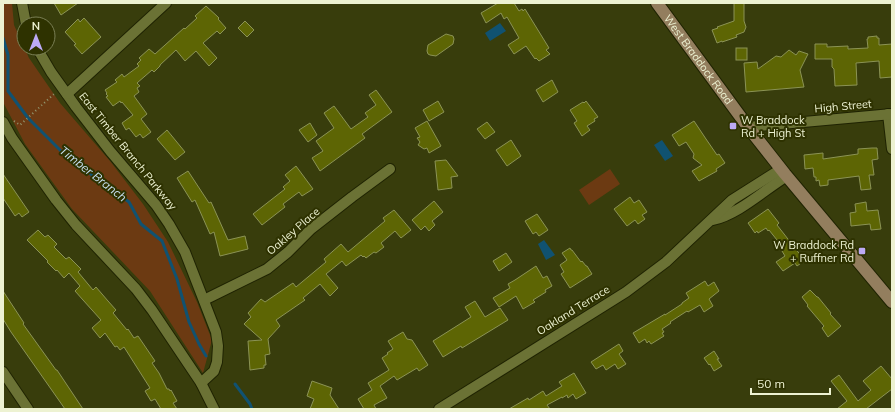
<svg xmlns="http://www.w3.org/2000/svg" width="895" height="412" viewBox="0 0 895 412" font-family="Mulish,sans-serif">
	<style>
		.green { fill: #6c3a12 }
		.water { fill: #105271 }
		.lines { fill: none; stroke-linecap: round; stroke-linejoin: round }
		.stream { stroke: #105271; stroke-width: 3 }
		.building { fill: #5d6504; stroke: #8b9355 }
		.street-casing { stroke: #1f2302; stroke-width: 12 }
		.secondary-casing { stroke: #1f2302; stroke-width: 14 }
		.path { stroke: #939870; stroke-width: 2; stroke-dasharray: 1 3; stroke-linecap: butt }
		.street { stroke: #6b7235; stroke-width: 10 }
		.secondary { stroke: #937e5e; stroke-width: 12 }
		.poi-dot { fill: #bcaaf5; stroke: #2e3200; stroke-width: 1.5 }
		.labels { text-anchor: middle; stroke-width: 4; stroke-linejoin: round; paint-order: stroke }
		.street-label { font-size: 11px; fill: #edf2d2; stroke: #2e3200 }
		.poi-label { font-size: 11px; fill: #edf2d2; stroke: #2e3200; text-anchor: start }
		.water-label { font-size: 12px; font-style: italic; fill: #c5ddec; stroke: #2e3200 }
	</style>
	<rect width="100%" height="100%" fill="#383d0c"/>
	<g class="green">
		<polygon points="3,3 12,3 14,25 29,58 60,103 110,161 143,204 168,242 197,302 212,340 203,373 150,291 72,209 25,144 3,102"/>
		<polygon points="610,169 620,184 589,205 579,190"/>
	</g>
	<g class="water">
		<polygon points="500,23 506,31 490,41 485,33"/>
		<polygon points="662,140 673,156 665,161 654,145"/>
		<polygon points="544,240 555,255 546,260 538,244"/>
	</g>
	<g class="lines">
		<g class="stream">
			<polyline points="3,38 8,55 8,91 28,118 66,156 129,202 141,224 162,241 177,279 189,322 199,344 206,356"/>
			<polyline points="235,384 250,404 252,409"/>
		</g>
	</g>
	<g class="building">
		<polygon points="54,3 78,3 61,15"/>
		<polygon points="498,3 514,3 519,11 522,9 523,11 525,9 549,48 546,50 550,54 539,61 536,58 535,59 526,46 514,54 508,45 519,38 507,17 504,19 501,13 486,23 481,13"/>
		<polygon points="734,3 744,3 744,21 746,27 744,32 736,35 737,37 722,42 722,41 717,43 712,30 718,28 717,27 734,21"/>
		<polygon points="206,6 218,17 219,18 218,19 226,28 220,34 217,31 203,43 217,58 209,66 196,51 185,61 176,50 160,65 160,66 154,72 152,70 137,83 140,86 137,88 139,92 134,96 147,114 141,119 151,132 143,138 140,134 136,137 129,128 126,130 122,123 133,115 122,102 121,103 120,101 113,106 106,97 108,96 106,94 107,93 105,90 117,82 115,80 122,74 124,77 139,66 137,64 141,60 139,58 149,49 155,54 184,28 185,29 197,18 195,16"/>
		<polygon points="84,18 101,37 82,54 74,45 76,44 65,32 78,19 80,22"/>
		<polygon points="245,21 254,30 247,37 238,28"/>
		<polygon points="446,34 453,36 454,39 453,44 436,56 430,55 428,54 427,51 428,45"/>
		<polygon points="877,36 877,38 879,38 879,45 892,44 892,77 880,78 879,61 856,63 857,85 835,86 834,69 832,67 832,59 815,59 815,44 827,44 827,47 848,46 848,49 868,48 867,39 868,39 868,37"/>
		<rect x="736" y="48" width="11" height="12"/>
		<polygon points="789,50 796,55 799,51 808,54 800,70 804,87 746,92 744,63 757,62 758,69 776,56 781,57"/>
		<polygon points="552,80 558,92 543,102 536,90"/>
		<polygon points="376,90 392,112 362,134 365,138 320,171 312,158 323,151 316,141 334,128 324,113 334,106 351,129 368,117 365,113 376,105 369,95"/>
		<polygon points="438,101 444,112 429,121 423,110"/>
		<polygon points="586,101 598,117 594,119 595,121 587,126 590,130 582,136 574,123 577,121 570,110 583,102 584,103"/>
		<polygon points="427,121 441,146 429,153 427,148 424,149 418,145 420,142 417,138 420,137 415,128"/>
		<polygon points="694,121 706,139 717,155 719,154 725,163 716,169 717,171 699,181 692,171 702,165 693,158 694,154 686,142 679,146 672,135"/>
		<polygon points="487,122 495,132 485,139 477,129"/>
		<polygon points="310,123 317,135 308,142 299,130"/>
		<polygon points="167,130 185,152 175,160 157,139"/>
		<polygon points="511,140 521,156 507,166 496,150"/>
		<polygon points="872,148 877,148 878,159 872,160 874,175 869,175 871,189 861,190 859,176 828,180 828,185 820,186 819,180 816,181 816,177 814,177 813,168 805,169 804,155 823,153 823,159 858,154 858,149"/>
		<polygon points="446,160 458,176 451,177 452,188 438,190 435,161"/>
		<polygon points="296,166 313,189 302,196 299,192 283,204 285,207 262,225 253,214 285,189 283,187 290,181 285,175"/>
		<polygon points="188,171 209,203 211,202 228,240 245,236 248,249 220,256 214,232 210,234 195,200 192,202 177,178"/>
		<polygon points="3,174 29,212 22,217 19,213 15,216 3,198"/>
		<polygon points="630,197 634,203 639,200 647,212 642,215 645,219 638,224 635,220 627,226 614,209"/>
		<polygon points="434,201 443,212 432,221 435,225 429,231 425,226 421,230 412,220"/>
		<polygon points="866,202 867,211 878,210 881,229 871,230 870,224 851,226 850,213 856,212 855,204"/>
		<polygon points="768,209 779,223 777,225 802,257 801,258 804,261 797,266 795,263 783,271 776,262 785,256 779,246 781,245 769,230 768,231 766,228 758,233 757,231 755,233 748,223"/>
		<polygon points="394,210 411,230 401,238 395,231 381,243 384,247 376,253 374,252 366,258 364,256 363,257 361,255 346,266 342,261 326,274 338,288 330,296 320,284 303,298 305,300 276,320 280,326 268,339 270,354 265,355 266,365 264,365 264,368 250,370 248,341 262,340 244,324 251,317 248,313 261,299 265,302 293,283 296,287 326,262 324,259 341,244 348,252 385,221 383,218"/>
		<polygon points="537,214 548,230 539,236 536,232 533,234 525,221"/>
		<polygon points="38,230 45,237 48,235 57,244 54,247 66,259 69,257 81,269 78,272 93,290 96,287 108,301 116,310 113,313 127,330 128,329 134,338 138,336 155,361 152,363 159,373 167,389 169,389 170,391 171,390 177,401 173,403 177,409 161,409 155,399 151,401 145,391 150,388 124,347 120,350 117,346 115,347 105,333 100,338 92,328 101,320 83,300 75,291 80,286 69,273 64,278 57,270 56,271 47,262 48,261 27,240"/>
		<polygon points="570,248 571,250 572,250 581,262 582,261 586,266 587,266 592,274 570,288 561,274 564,272 560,265 567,260 562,253"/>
		<polygon points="506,253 512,262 499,271 493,261"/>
		<polygon points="536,266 543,278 547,276 552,286 545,290 546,292 533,300 535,302 523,309 516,296 499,307 493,298 510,288 508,284 515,280"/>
		<polygon points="705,281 708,286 714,282 719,291 709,299 713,306 704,312 700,305 688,312 687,311 670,322 671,323 662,329 664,332 662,333 664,336 651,344 649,341 647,343 645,339 639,343 633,333 665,314 665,315 682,304 682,303 689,298 686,293"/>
		<polygon points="810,290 817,297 818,297 831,313 830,314 841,326 828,337 822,328 824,326 807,306 808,305 802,297"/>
		<polygon points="3,291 24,323 23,324 56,370 57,370 83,409 65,409 11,332 3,319"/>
		<polygon points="475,301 485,317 500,308 508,320 462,348 461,346 443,357 433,341 471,317 465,307"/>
		<polygon points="403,332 407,339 412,340 428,365 419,371 417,368 397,380 394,376 380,386 387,398 374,405 376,409 364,409 358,399 372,390 368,383 389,370 382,358 388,354 387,353 393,349 388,341"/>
		<polygon points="619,344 623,351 619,354 626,364 618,369 615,364 606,370 603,365 596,369 591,362"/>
		<polygon points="714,351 719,359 717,359 722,366 714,371 710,364 709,365 704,358"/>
		<polygon points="881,366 892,379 892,389 866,409 837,409 847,401 831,381 839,375 858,401 871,390 863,381"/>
		<polygon points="574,373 586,393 576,399 573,394 568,398 567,395 562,398 562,397 547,405 550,409 509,409 528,398 529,400 543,391 546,396 562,386 559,382"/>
		<polygon points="312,381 332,388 330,395 339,409 310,409 314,399 307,396"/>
	</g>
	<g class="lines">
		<g class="street-casing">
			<g id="street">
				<polyline points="22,3 26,24"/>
				<polyline points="37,48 51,72 76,107 110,151 156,205 169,224 185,252 216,332 218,346 217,362 214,371 201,383"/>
				<polyline points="67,94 166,3"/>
				<polyline points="888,114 892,149"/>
				<polyline points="3,122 12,138 56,200 76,225 136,289 152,310 201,383 214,409"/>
				<polyline points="748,127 892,114"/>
				<path d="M713 220C739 214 764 190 787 176"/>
				<polyline points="204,300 267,269 288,252 311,229 352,197 390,169"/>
				<polyline points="3,372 28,409"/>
				<polyline points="439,409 626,292 666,262 732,200 781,169"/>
			</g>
		</g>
		<g class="secondary-casing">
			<g id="secondary">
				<path id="s1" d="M657 3 748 127 785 174 892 302"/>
			</g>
		</g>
		<polyline class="path" points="14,121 20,125 54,94"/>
		<use href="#street" class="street"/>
		<use href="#secondary" class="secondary"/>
	</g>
	<g class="poi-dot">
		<rect x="729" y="122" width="8" height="8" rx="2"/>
		<rect x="858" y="247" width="8" height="8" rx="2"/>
	</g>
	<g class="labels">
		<g class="street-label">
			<text dy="4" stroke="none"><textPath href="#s1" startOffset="70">West Braddock Road</textPath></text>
			<text transform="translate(843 106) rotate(-5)" y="4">High Street</text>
			<text transform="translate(128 151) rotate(51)" y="4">East Timber Branch Parkway</text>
			<text transform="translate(293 231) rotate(-41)" y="4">Oakley Place</text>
			<text transform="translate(573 310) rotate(-32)" y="4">Oakland Terrace</text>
		</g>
		<g class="poi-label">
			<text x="741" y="124">W Braddock<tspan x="741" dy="13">Rd + High St</tspan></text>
			<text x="854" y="249" text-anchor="end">W Braddock Rd<tspan x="854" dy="13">+ Ruffner Rd</tspan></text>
		</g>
		<g class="water-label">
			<text transform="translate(93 174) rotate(38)" y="4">Timber Branch</text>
		</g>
	</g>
	<rect width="895" height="412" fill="none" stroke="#edf2d2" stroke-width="8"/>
	<g transform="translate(36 36)"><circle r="19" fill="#2e3200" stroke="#7a7f54"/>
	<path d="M0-3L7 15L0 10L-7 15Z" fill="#bcaaf5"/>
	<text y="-6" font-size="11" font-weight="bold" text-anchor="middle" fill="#edf2d2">N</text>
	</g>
	<path d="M751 388v6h79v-6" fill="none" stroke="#edf2d2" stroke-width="2"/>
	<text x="757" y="388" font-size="12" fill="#edf2d2" stroke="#2e3200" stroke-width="3" paint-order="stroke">50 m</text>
</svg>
